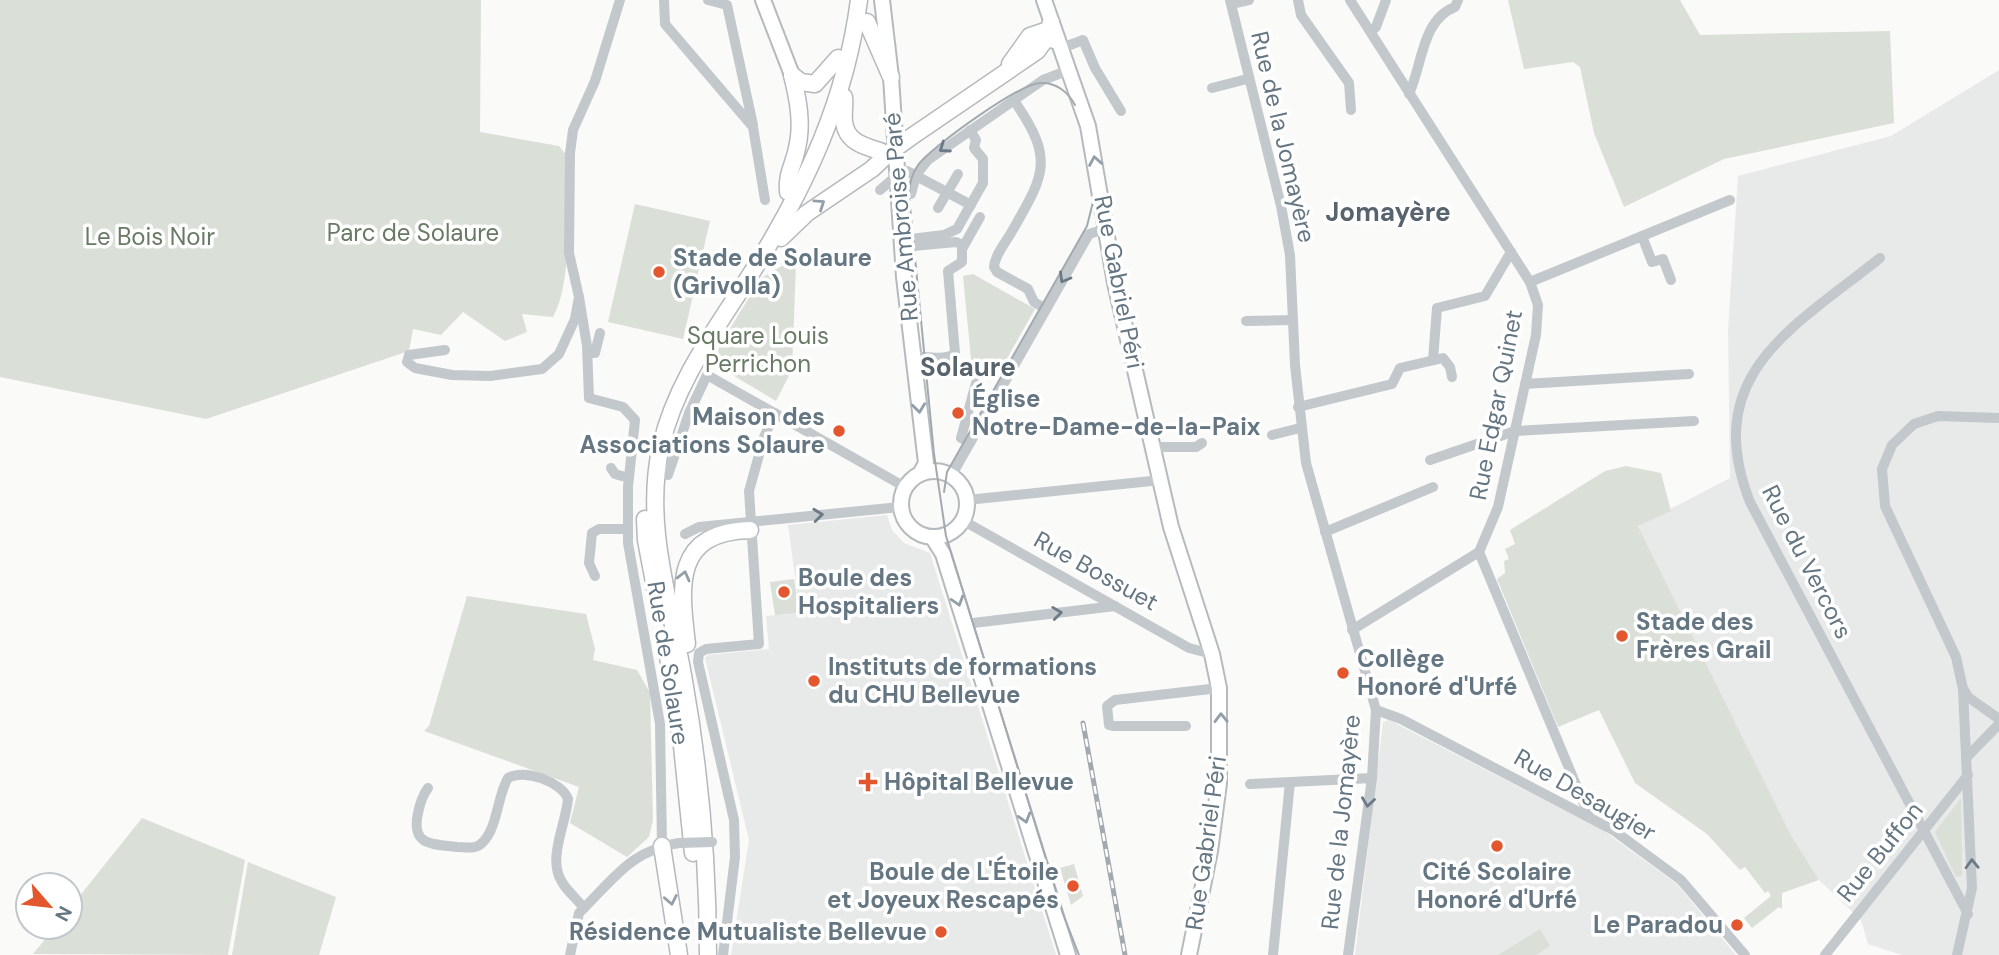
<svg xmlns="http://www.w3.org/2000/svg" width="1999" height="955" viewBox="0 0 1999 955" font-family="'DM Sans',sans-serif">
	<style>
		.built { fill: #e8e9e9 }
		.green { fill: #dadfd7 }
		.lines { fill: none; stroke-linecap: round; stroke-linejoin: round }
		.major-casing { stroke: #b5babe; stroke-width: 18 }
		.highway-casing { stroke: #b4b9bd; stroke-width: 19 }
		.minor { stroke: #c3c8cc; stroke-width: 10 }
		.major { stroke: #fff; stroke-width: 14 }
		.highway { stroke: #fff; stroke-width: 16 }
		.tram { stroke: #a2aab0; stroke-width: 2 }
		.rail-casing { stroke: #a2aab0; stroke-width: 5 }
		.rail { stroke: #fff; stroke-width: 2.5; stroke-dasharray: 8; stroke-linecap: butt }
		.highway-bridge-casing { stroke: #b4b9bd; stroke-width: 19; stroke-linecap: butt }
		.minor-bridge { stroke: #c3c8cc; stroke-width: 10 }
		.highway-bridge { stroke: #fff; stroke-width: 16 }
		.oneway { stroke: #6a7a87 }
		.oneway2 { stroke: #939fa8 }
		.poi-dot { fill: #e4572e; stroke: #fff; stroke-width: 2.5 }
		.labels { text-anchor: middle; stroke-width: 7; stroke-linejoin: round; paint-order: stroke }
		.street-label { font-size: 24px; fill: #657683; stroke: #fff }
		.park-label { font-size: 24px; fill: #687a64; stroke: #fff }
		.poi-label { font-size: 24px; font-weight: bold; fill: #657683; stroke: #fff; text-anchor: start }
		.neighbourhood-label { font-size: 26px; font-weight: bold; fill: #57646e; stroke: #fff }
	</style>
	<rect width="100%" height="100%" fill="#fafaf8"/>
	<g class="built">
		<polygon points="1999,70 1999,955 1902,955 1868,944 1861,920 1819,880 1791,835 1638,526 1730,478 1728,330 1738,176 1891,136"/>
		<polygon points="887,515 892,530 904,543 930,553 1056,955 731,955 749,840 705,658 708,655 769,649 766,616 800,613 788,525"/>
		<polygon points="1389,720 1601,829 1677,884 1736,955 1355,955 1383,722"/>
	</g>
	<g class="green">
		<path d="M0 0H481L480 132 559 146 567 156C566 204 574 278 553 317L522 314 527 332 505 341 463 312 441 335 413 329 409 351 206 419 0 377Z"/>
		<polygon points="1508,0 1680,0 1700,35 1890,31 1894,123 1724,159 1624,207 1594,133 1580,67 1573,62 1524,69"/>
		<polygon points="635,204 710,221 683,339 608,322"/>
		<polygon points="787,263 796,264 792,370 776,401 714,364 720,345 761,278"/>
		<polygon points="973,274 1035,309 997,376 972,369 963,276"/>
		<polygon points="1626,466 1661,473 1671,511 1638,526 1791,835 1819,880 1782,893 1782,909 1779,907 1752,928 1744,918 1771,896 1768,891 1765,893 1745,867 1740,870 1707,834 1635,783 1599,710 1558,727 1497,579 1505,573 1504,561 1509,559 1505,549 1515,544 1510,530 1605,471"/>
		<polygon points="794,579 800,613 775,615 770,582"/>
		<polygon points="467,596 586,614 595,649 593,660 637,670 650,693 653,820 649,837 627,857 570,823 579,787 424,731 429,726"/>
		<polygon points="1961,798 1962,876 1956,877 1935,832"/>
		<polygon points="142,818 245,860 228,955 33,954 55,927 70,927 70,908"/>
		<polygon points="248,862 336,897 319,955 232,955"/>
		<polygon points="1074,864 1083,896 1071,905 1060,868"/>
		<polygon points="1540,929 1550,946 1536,955 1498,955"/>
	</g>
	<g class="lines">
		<g class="major-casing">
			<g id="major">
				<polyline points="763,0 792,75"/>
				<polyline points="882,0 891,77 904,277 926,463 920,474"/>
				<polyline points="1044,0 1088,126 1115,283 1171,527 1212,654 1219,688 1219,783 1210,851 1189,955"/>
				<circle cx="934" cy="504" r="33"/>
				<polyline points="933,538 943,554 1068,955"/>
			</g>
		</g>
		<g class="highway-casing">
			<g id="highway">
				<polyline points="867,22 891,77"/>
				<polyline points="1010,64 1030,36 1045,31 1054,40"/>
				<polyline points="792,75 801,82 815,84 838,58"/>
				<path d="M844 97C845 105 843 113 844 121 846 144 868 147 886 153"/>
				<polyline points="911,137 1037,51 1048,36 1051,22"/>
				<path d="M788 192C786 175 794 164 797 148 803 124 798 99 792 75"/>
				<polyline points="781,238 807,213 872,169 890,152"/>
				<polyline points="645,519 646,540 660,614"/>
				<path d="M687 644C680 586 673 532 750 530"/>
				<polyline points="667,650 682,746 693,853"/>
				<polyline points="662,846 679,955"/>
				<path d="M708 955C708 864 700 771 684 681 671 603 643 525 661 446 676 380 719 325 754 269 807 184 846 100 859 0"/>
			</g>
		</g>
		<g class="minor">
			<polyline points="664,0 665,24 753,127 765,200"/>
			<polyline points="708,0 727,5 753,125"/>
			<polyline points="1230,0 1281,206 1290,255 1295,365 1306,463 1376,710 1372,778 1348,955"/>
			<polyline points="1298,0 1301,15 1349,83 1351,110"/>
			<polyline points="1350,0 1530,282 1538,305 1536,335 1498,507 1479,552 1352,630"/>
			<polyline points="1231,4 1249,0"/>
			<polyline points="1371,31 1376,27 1386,0"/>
			<polyline points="1062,48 1083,40 1095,68 1121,111"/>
			<polyline points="1212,88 1247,79"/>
			<path d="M1409 94C1422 66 1422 19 1455 7L1458 0"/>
			<path d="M1017 105C1056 162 1042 178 1011 233 1005 243 995 255 994 267L997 272 1028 289 1034 302 1046 309"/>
			<polyline points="880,190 894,178 896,171 907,171 971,205"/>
			<polyline points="911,194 916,175 928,160 1043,80 1069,70"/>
			<polyline points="938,208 958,174"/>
			<polyline points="1642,236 1652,262 1663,259 1671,280"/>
			<polyline points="902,240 944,235 957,229 983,183 983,159 974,148 976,140 970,130"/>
			<polyline points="903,247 956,242 963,245"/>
			<path d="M1880 258C1793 328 1700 374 1750 502L1968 914"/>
			<polyline points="1530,282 1730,200"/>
			<polyline points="579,297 587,346 589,398 623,407 635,420 628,487 628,543 660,724 662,846"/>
			<polyline points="1246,321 1293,320"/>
			<polyline points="445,350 409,355 407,362 415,368 452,375 490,376 542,369 559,354 575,319 579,297 569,253 570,153 573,130 595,81 620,0"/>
			<polyline points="588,353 595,353 600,333"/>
			<path d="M913 357C927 355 945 362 955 353L948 271 962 262V249L980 217"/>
			<polyline points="1433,360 1437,308 1485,296 1511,252"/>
			<polyline points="1525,384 1689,374"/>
			<polyline points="1298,407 1392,384 1400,368 1443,358 1450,367 1452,377"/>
			<polyline points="1272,435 1300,428"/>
			<polyline points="970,443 961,438 976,383"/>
			<polyline points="1154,447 1196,447 1202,443"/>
			<polyline points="1430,460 1515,431 1694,421"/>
			<polyline points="611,468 615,474 629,478"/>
			<polyline points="949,473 954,471 1089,234 1105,229"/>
			<polyline points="668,475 689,413 707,375 905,487"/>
			<polyline points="967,500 1161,480"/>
			<polyline points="962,520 1189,648 1212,654"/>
			<polyline points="1325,532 1433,487"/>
			<polyline points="685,534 699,527 900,507"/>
			<polyline points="1479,552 1589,816"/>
			<polyline points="595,576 589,563 592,533 599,529 627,529"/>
			<polyline points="965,624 1115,606"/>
			<polyline points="1964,690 1968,697 1999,719"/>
			<polyline points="1376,710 1401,719 1613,830 1681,880 1745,955"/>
			<polyline points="1186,726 1113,726 1109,725 1107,706 1115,700 1219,688"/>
			<polyline points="1966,758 1999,724"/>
			<polyline points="1250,784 1372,778"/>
			<path d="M428 788C422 796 420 803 418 813 411 845 430 844 457 847 466 847 475 850 482 843 498 828 497 796 508 778 524 768 562 782 568 799 566 824 547 859 562 882 567 891 577 899 584 908"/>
			<path d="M570 955 579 913 584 908C615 877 634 849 679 843"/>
			<polyline points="723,955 735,857 734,820 698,662 699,653 706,649 759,644 749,491 764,437 775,413"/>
			<polyline points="1273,955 1290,782"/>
			<polyline points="1825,955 1968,775"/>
			<polyline points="1957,955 1972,888 1963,689 1956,657 1885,506 1882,469 1892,445 1914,424 1938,416 1999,418"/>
		</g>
		<use href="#major" class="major"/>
		<use href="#highway" class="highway"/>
		<g class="tram">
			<path d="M1075 105C1068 92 1056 82 1040 83 1019 84 931 147 918 165 911 175 909 185 909 196L934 454 946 536 1063 914 1079 955"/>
			<polyline points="944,492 947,472 1087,226 1094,198"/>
		</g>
		<g class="rail-casing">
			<polyline id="rail" points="1083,723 1125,955"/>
		</g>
		<use href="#rail" class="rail"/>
		<g class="highway-bridge-casing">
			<polyline id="highway-bridge" points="890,152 911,137"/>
		</g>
		<polyline class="minor-bridge" points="679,843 712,842"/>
		<use href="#highway-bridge" class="highway-bridge"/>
	</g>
	<defs><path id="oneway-chevron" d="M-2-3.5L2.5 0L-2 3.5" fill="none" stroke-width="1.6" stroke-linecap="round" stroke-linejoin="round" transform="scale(1.75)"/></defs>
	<g class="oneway">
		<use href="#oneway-chevron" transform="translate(944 148) rotate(145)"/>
		<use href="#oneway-chevron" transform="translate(1064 278) rotate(120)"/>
		<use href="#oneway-chevron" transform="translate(818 515) rotate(-6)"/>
		<use href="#oneway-chevron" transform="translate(1057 613) rotate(-7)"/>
		<use href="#oneway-chevron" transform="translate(1368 802) rotate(98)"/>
		<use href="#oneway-chevron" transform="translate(1972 864) rotate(-92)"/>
	</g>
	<g class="oneway2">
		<use href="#oneway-chevron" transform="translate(1095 161) rotate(-100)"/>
		<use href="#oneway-chevron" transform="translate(820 204) rotate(-34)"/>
		<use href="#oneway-chevron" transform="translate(919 408) rotate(83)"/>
		<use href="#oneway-chevron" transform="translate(684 576) rotate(-76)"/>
		<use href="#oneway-chevron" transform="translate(958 601) rotate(73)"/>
		<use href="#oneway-chevron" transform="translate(1221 718) rotate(-91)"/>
		<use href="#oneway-chevron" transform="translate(1025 818) rotate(73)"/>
		<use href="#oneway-chevron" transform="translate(671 900) rotate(79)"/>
	</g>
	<g class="poi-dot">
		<circle cx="659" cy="272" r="7"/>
		<circle cx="958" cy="413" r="7"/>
		<circle cx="839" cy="431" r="7"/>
		<circle cx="784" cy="592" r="7"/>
		<circle cx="1622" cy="636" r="7"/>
		<circle cx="1343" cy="673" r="7"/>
		<circle cx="814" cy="681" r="7"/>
		<path d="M864.5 771.5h7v7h7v7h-7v7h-7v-7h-7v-7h7z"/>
		<circle cx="1497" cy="846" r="7"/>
		<circle cx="1073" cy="886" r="7"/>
		<circle cx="1737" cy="925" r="7"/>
		<circle cx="941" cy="932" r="7"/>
	</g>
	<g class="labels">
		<g class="street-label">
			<text transform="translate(1283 137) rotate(77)" y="8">Rue de la Jomayère</text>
			<text transform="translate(901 217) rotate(-95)" y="8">Rue Ambroise Paré</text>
			<text transform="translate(1119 282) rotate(79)" y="8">Rue Gabriel Péri</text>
			<text transform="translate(1496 405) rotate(-79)" y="8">Rue Edgar Quinet</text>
			<text transform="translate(1807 562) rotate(63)" y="8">Rue du Vercors</text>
			<text transform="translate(1096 571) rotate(29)" y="8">Rue Bossuet</text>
			<text transform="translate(668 663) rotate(81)" y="8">Rue de Solaure</text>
			<text transform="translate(1585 795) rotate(30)" y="8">Rue Desaugier</text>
			<text transform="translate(1341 822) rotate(-84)" y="8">Rue de la Jomayère</text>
			<text transform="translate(1206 843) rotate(-82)" y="8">Rue Gabriel Péri</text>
			<text transform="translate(1880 852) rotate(-51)" y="8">Rue Buffon</text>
		</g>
		<g class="park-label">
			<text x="413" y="241">Parc de Solaure</text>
			<text x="150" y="245">Le Bois Noir</text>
			<text x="758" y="344">Square Louis<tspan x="758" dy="28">Perrichon</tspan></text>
		</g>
		<g class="poi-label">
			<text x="673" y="266">Stade de Solaure<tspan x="673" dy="28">(Grivolla)</tspan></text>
			<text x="972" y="407">Église<tspan x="972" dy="28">Notre-Dame-de-la-Paix</tspan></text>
			<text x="825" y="425" text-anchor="end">Maison des<tspan x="825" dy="28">Associations Solaure</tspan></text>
			<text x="798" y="586">Boule des<tspan x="798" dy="28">Hospitaliers</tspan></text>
			<text x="1636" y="630">Stade des<tspan x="1636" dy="28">Frères Grail</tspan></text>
			<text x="1357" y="667">Collège<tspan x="1357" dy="28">Honoré d'Urfé</tspan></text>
			<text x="828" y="675">Instituts de formations<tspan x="828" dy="28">du CHU Bellevue</tspan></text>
			<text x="884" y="790">Hôpital Bellevue</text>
			<text x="1059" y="880" text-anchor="end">Boule de L'Étoile<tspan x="1059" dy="28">et Joyeux Rescapés</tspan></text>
			<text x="1497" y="880" text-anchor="middle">Cité Scolaire<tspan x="1497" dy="28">Honoré d'Urfé</tspan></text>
			<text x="1723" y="933" text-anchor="end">Le Paradou</text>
			<text x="927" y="940" text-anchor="end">Résidence Mutualiste Bellevue</text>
		</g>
		<g class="neighbourhood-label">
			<text x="1388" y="221">Jomayère</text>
			<text x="968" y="376">Solaure</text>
		</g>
	</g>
	<g transform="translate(49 906) rotate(118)"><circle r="33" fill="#ffffff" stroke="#c1c8cd" stroke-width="2"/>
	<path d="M0-5L12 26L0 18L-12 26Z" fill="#e4572e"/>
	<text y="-10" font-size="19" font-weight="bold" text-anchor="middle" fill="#657683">N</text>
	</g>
</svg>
